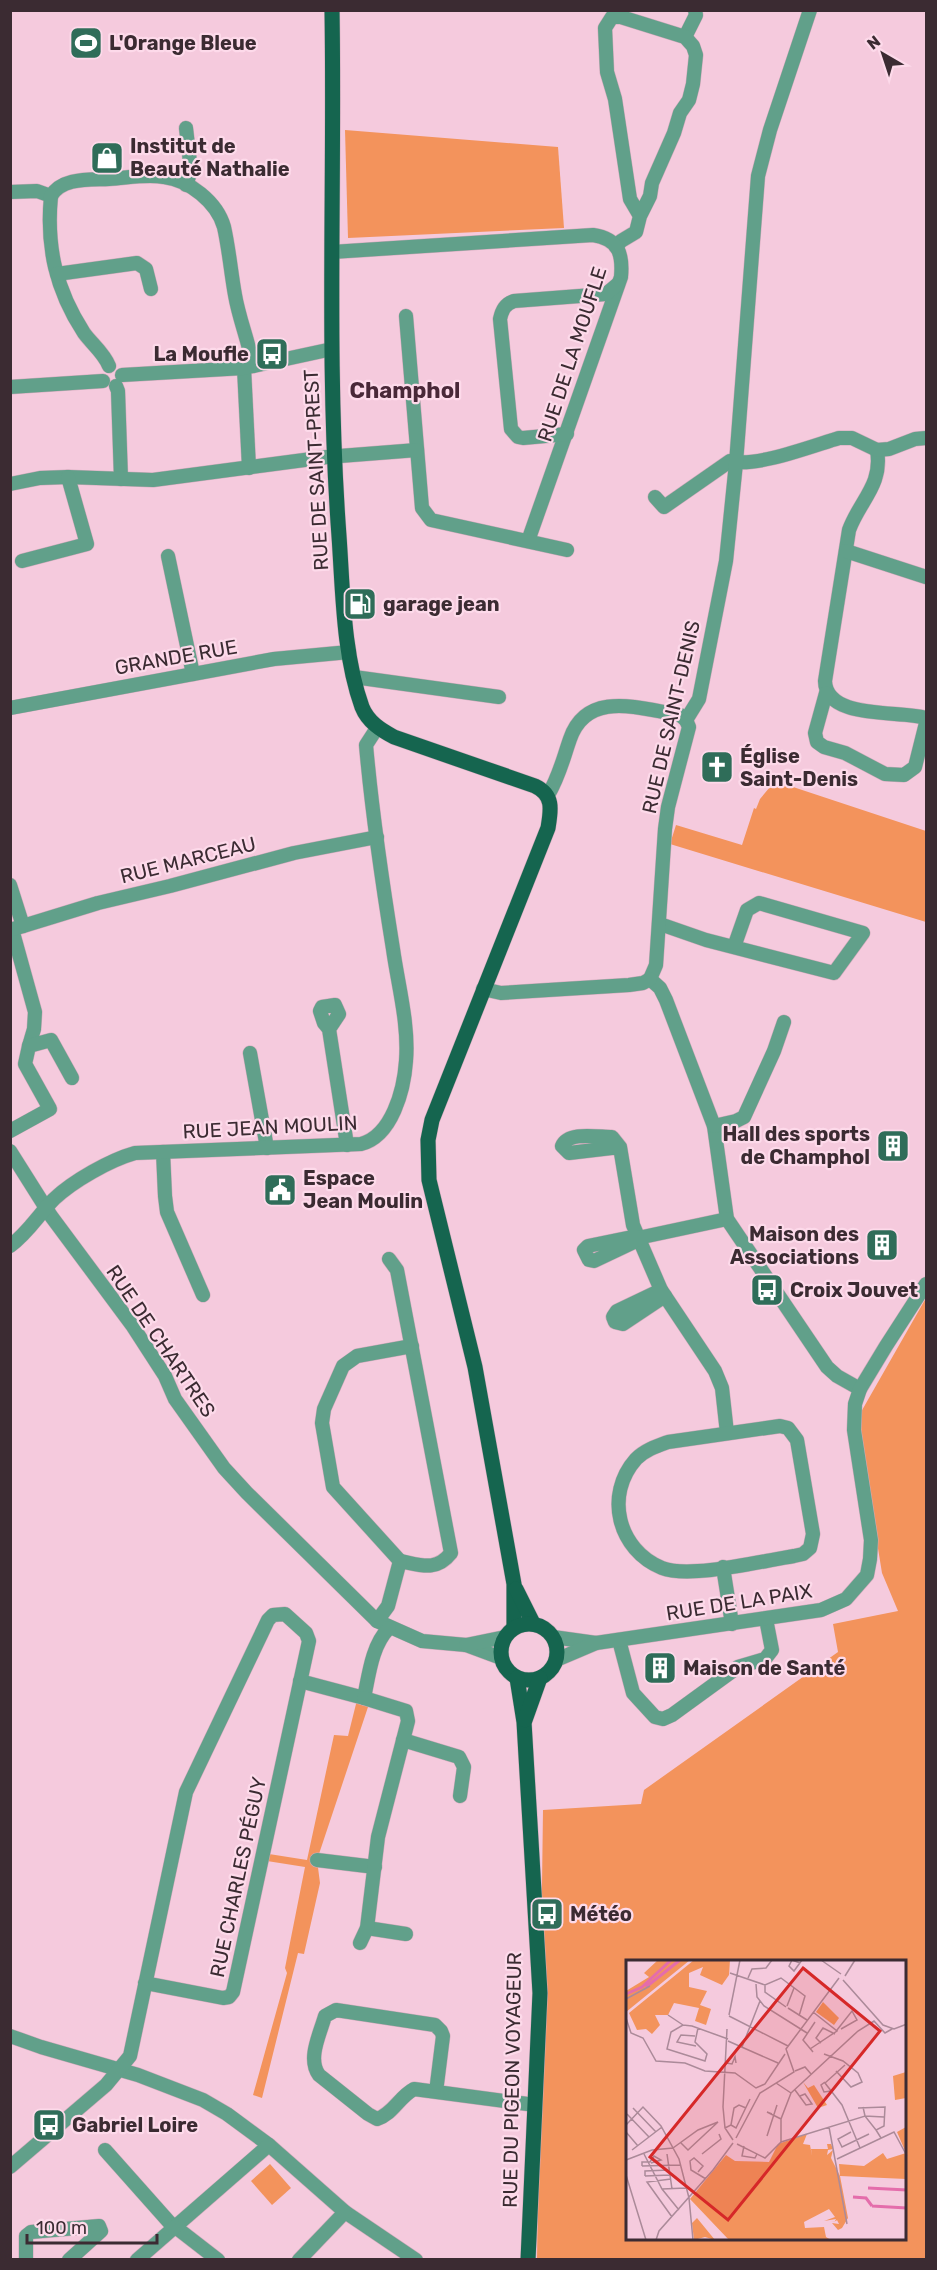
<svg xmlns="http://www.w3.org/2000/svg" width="937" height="2270" viewBox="0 0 937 2270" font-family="Rubik,sans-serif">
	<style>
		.green { fill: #f3935c; fill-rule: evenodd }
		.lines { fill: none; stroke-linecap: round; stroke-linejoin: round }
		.minor-casing { stroke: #d0aabb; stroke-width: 15 }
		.major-casing { stroke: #d0aabb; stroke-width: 16 }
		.minor { stroke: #61a08a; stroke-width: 14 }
		.major { stroke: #15654f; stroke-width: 15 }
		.labels { text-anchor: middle; stroke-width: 4.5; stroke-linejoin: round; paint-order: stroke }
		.poi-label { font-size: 20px; font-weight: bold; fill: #3b2b32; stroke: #fddaea; text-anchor: start }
		.street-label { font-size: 20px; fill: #3b2b32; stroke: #fddaea }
		.quarter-label { font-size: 22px; font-weight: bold; fill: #492838; stroke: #fddaea }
		.inset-river { fill: none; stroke: #e46dab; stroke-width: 3 }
		.inset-road { fill: none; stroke: #ab8a99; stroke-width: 1.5 }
		.view { fill: #d62828; fill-opacity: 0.15; stroke: #d62828; stroke-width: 3 }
		.inset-edge { fill: none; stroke: #3b2b32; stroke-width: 3 }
	</style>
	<rect width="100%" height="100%" fill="#f5cadd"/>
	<g class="green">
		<polygon points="345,130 558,147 564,228 348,238"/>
		<polygon points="775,781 926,831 926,922 670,844 676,825 742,845 754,808 756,809 760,799"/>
		<path d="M926 1298V2259L537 2260 543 1810 641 1804 644 1790 838 1652 833 1624 898 1611 882 1573 857 1419ZM628 1961H906V2238H628Z"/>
		<polygon points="357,1700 369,1704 317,1860 320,1883 304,1954 298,1953 262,2098 253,2095 287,1973 285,1968 305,1867 267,1861 269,1854 307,1860 334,1735 348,1736"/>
		<polygon points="270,2164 291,2188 272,2205 251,2181"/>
	</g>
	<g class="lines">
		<g class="minor-casing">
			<g id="minor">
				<polyline points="685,37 696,15 695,10"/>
				<polyline points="186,185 191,171 186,128"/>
				<path d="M10 192 37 191 51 196C62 177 90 180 109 179 127 178 146 174 164 177 189 180 217 202 224 227 229 249 231 273 235 295 239 319 249 342 253 366"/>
				<path d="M51 196C46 247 56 290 84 333 92 344 104 353 109 366"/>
				<polyline points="616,247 621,241 636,232 640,216 630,199 615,99 607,72 605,28 612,17 621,17 685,37 693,46 696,55 693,84 689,100 680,113 674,133 652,183 650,196 640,216"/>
				<path d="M332 252 593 235C619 239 623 254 621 277L528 541"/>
				<polyline points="57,274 137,263 146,269 151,289"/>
				<polyline points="406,316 422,508 431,520 567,550"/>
				<polyline points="244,368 249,468"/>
				<polyline points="122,375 244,368 332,349"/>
				<polyline points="116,386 118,391 121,479"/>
				<polyline points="10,387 103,381"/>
				<path d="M567 434 523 438 518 437 511 429 500 319C502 310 505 304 514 301L606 294 618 284"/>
				<path d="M877 450C883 485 860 500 849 530L825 681C826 720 899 710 926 718"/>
				<polyline points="10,484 40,478 68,477 153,480 327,457 417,450"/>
				<path d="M655 497 664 507 730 461C755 468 812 446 839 438H852L877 450 889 449 915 439 926 438"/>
				<polyline points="846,551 926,577"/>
				<polyline points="168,556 193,674"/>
				<polyline points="22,561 87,544 68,477"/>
				<polyline points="354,677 499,697"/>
				<polyline points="826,693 815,733 817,742 824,747 845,753 885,774 904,775 915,767 926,723"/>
				<polyline points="10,708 274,659 349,652"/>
				<polyline points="686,720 699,699 726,561 736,463 758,176 770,130 810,10"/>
				<path d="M548 795C559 777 563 759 570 739 587 689 641 709 680 715L686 720"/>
				<polyline points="10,885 23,926"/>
				<polyline points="660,924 706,940 834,973 863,933 759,903 747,910 734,947"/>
				<polyline points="12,929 35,1012 34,1029 29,1046"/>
				<polyline points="10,930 98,903 170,886 294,853 377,837"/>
				<polyline points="650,979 660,988 666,1000 714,1126 727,1219 827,1367 837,1376 860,1389"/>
				<polyline points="650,979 656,965 665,829 668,807 689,727 686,720"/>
				<polyline points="483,989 501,993 629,985 643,983 650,979"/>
				<polyline points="329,1029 324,1023 320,1011 322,1007 335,1005 339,1014 329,1029 347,1145"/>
				<polyline points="250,1053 267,1148"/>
				<polyline points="714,1126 736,1121 744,1117 774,1051 784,1022"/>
				<polyline points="10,1131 50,1109 25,1064 29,1046 51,1040 72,1078"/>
				<path d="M620 1147 569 1153 562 1146C568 1131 598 1137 612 1137L620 1147 633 1225 661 1290 715 1371 722 1388 727 1433"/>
				<polyline points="10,1151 51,1216 132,1325 165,1376 175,1399 224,1468 247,1493 377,1621 422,1641 466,1645 501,1658"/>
				<polyline points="163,1152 165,1196 167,1212 203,1295"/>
				<polyline points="638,1238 632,1243 594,1261 589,1260 584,1250 588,1246 627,1238 638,1238 727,1219"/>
				<path d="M10 1246C28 1233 39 1214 54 1199 73 1181 110 1160 135 1153L361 1144C392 1136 404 1090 406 1061 409 1024 398 985 393 949 382 881 372 813 366 745L377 728"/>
				<path d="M389 1259 397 1270 451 1553C436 1572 421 1565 400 1561"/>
				<polyline points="661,1290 617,1311 613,1317 615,1322 623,1324 665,1296"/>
				<path d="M780 1426 788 1428 797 1440 813 1534 810 1548 803 1554 794 1556C762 1561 690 1579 662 1568 618 1550 604 1495 636 1459 645 1450 657 1446 668 1442Z"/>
				<polyline points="723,1567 732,1624"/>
				<polyline points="377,1621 388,1606 400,1561 333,1487 322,1423 324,1409 343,1366 357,1356 412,1346"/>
				<polyline points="553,1637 596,1643"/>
				<polyline points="619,1640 633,1693 655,1717 663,1719 672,1715 738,1667 765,1659 772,1650 766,1619"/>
				<polyline points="466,1645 505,1637"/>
				<polyline points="556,1660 596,1643 821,1610 846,1599 867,1575 870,1559 871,1540 854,1430 855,1404 860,1389 886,1346 926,1284"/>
				<path d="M300 1681 364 1698C369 1674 372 1645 389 1628"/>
				<polyline points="403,1740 459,1757 464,1767 460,1796"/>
				<polyline points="317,1860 375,1867"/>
				<polyline points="367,1928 406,1934"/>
				<polyline points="360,1943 367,1928 378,1837 408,1721 406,1711 364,1698"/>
				<polyline points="10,2036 41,2047 138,2075 203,2100 227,2114 269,2145 345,2212 416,2260"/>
				<path d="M436 2092 443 2036 441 2031 435 2025 336 2010 325 2016C320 2034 307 2059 319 2075L368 2114 377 2119C393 2114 399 2097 414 2089L535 2105"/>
				<polyline points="105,2150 169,2222 218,2260"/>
				<polyline points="10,2167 106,2085 130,2056 186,1792 268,1620 273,1615 285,1614 306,1633 309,1641 233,1992 229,1997 223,1998 145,1983"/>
				<polyline points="26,2260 26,2236 31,2232 99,2226 101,2231 69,2260"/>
				<polyline points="137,2260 269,2145"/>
				<polyline points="299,2260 345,2212"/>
			</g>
		</g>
		<g class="major-casing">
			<g id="major">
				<path d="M332 10C335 186 326 361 339 536 343 592 343 654 362 707 368 722 381 730 394 737L535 786C554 795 551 810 548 828L432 1120 428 1140 429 1180 475 1367 514 1584V1627"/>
				<polyline points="516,1589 533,1623"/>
				<circle cx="529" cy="1652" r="28"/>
				<polyline points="517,1678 524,1722 540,1993 528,2260"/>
				<polyline points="525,1720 540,1678"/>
			</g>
		</g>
		<use href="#minor" class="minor"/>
		<use href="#major" class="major"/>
	</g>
	<defs>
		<g id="stadium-square" transform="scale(1.725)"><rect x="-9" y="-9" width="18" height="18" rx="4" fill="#2f6d59" stroke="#fddaea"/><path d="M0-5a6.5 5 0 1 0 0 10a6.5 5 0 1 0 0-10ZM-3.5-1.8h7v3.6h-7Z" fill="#fff"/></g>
		<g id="shop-square" transform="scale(1.725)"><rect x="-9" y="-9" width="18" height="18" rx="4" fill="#2f6d59" stroke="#fddaea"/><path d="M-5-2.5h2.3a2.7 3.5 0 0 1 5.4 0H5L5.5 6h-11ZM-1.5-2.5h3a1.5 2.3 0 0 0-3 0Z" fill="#fff"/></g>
		<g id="bus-square" transform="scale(1.725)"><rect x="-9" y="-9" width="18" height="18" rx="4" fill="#2f6d59" stroke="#fddaea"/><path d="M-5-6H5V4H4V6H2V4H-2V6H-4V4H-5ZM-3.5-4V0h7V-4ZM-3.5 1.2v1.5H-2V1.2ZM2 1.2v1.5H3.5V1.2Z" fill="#fff"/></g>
		<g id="fuel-square" transform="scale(1.725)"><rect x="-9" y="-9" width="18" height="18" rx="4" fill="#2f6d59" stroke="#fddaea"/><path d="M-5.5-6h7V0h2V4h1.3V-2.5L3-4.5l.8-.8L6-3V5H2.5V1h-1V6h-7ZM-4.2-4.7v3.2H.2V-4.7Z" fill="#fff"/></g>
		<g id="church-square" transform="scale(1.725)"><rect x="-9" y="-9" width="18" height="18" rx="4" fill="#2f6d59" stroke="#fddaea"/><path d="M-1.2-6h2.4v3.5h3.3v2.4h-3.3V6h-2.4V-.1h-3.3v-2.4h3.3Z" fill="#fff"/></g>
		<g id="building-square" transform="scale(1.725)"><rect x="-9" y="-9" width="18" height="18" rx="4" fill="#2f6d59" stroke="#fddaea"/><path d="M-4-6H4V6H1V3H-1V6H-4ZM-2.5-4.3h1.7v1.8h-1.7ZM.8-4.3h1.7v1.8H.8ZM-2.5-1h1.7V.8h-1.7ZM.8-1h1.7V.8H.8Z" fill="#fff"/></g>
		<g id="civic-square" transform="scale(1.725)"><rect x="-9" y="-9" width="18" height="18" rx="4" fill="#2f6d59" stroke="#fddaea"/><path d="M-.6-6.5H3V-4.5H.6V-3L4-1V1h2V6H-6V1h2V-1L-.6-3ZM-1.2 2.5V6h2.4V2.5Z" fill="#fff"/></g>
	</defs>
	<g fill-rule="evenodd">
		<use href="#stadium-square" x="86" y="43"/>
		<use href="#shop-square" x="107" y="158"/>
		<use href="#bus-square" x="272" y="354"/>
		<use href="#fuel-square" x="360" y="604"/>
		<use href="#church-square" x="717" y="767"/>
		<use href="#building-square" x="893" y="1146"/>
		<use href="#civic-square" x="280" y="1190"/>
		<use href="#building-square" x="882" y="1245"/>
		<use href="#bus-square" x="767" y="1290"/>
		<use href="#building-square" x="660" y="1668"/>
		<use href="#bus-square" x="547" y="1914"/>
		<use href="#bus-square" x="49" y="2125"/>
	</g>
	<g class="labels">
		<g class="poi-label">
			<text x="109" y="50">L'Orange Bleue</text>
			<text x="130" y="153">Institut de<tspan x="130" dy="23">Beauté Nathalie</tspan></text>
			<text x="249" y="361" text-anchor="end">La Moufle</text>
			<text x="383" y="611">garage jean</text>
			<text x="740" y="763">Église<tspan x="740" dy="23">Saint-Denis</tspan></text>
			<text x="870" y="1141" text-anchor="end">Hall des sports<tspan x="870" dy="23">de Champhol</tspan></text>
			<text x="303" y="1185">Espace<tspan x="303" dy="23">Jean Moulin</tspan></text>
			<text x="859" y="1241" text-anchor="end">Maison des<tspan x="859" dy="23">Associations</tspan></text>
			<text x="790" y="1297">Croix Jouvet</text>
			<text x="683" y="1675">Maison de Santé</text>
			<text x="570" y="1921">Météo</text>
			<text x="72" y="2132">Gabriel Loire</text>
		</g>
		<g class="street-label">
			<text transform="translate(572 354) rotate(-72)" y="7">RUE DE LA MOUFLE</text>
			<text transform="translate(316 470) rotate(-93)" y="7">RUE DE SAINT-PREST</text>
			<text transform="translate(176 657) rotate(-10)" y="7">GRANDE RUE</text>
			<text transform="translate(671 717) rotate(-77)" y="7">RUE DE SAINT-DENIS</text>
			<text transform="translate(188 860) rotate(-14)" y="7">RUE MARCEAU</text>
			<text transform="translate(270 1127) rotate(-3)" y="7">RUE JEAN MOULIN</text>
			<text transform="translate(161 1341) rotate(56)" y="7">RUE DE CHARTRES</text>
			<text transform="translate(739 1602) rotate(-9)" y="7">RUE DE LA PAIX</text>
			<text transform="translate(238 1877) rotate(-78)" y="7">RUE CHARLES PÉGUY</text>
			<text transform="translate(512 2080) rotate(-89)" y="7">RUE DU PIGEON VOYAGEUR</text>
		</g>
		<g class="quarter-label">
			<text x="405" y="398">Champhol</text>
		</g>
	</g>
	<g transform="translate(626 1960)">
		<rect width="280" height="280" fill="#f5cadd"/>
		<path d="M32 0H64L0 52V31L23 17 18 13ZM68 0H104L103 15 96 25 74 15 77 7 63 13V27L81 31 74 45 85 49 80 65 69 61 73 48 48 43 42 55H29L34 65 26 74 20 69 11 70 3 53ZM197 42 213 58 208 65 190 52ZM280 112V138L269 140 267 116ZM177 122 182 128 188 125 201 145 192 148ZM280 167V219L214 216 222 258 216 268 212 270 206 263 213 264 211 260 210 261 205 262 209 261 210 259 198 261 209 257 203 249 178 262 179 268 198 267 200 277 205 280H103L64 239 100 195 109 201 143 202 152 184 181 174 177 184 184 185 186 196 185 189H202L201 184H205L207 189 202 190 201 195 207 190 205 198 214 216 213 204 238 206 257 193 261 199 280 193 271 172ZM71 258 89 280 79 277 68 280 66 263Z" fill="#f3935c"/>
		<path class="inset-river" d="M20 27 54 0M0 34 16 27 45 0M242 228 281 230M227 237 240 238 246 246M246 246 281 248"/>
		<path class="inset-road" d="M195 0 215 14M174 3 166 0 163 6 168 11 176 0M104 13 139 25 155 18 179 36 173 56M219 16 229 0M122 18 126 9 140 8 146 0M217 20 257 65 268 69 281 64M130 24 131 37 138 46 181 73M139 25V32L160 47M0 39 24 26M161 46 168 28M162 48 181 60M42 55 57 65M103 55 114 0M103 56 162 86M0 58 5 73 17 78 30 101 59 103 79 111 109 113 130 128 139 124 159 94M72 68 69 82 81 94 79 101 41 89 45 72 57 65 66 66 102 79M101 69 97 147 99 168 107 180M211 70 226 51 231 60 215 69M69 76 55 75 51 82 70 86M102 81 152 103M195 83 190 78 197 68 209 74M116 87 134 41M184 89 211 71 187 52M187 92 177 80 189 62M198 94 217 101 232 113 236 122 225 127 210 111M100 103 106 104 109 97 110 103M219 105 199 123 216 145 234 188M169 111 179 107 185 114M199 122 195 125 198 132 205 131M150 123 165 133M169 130 172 134 180 145 186 144 179 134 174 136M165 133 232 71 248 61 259 73 266 69M237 147 239 156 258 157M7 148 30 172M232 148 259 147 258 166 250 170 255 178M1 154 23 177M146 154 141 152 155 159M0 165 17 147 35 166 53 199 63 238 67 280M105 165 110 168 124 139M203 167 221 264M99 168 105 165 108 148 113 145 120 148M0 172 12 186M225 172 212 179 216 187 243 174M141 176 151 145M110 178 134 133 168 112 160 89 213 18M155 182 239 156 250 170M155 182V159L165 133M111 184 139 198 155 182M118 186 116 196 129 198 131 194M47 188 72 170 92 162 62 190 55 183M6 190 36 167M18 194 36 229 53 250M41 194 46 229M76 194 95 179 93 174M211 199 268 172 281 196M0 200 26 190 47 188M16 206V202H24L28 196 35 200 25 203M16 206 55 205M72 212 77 206 68 198 64 201 65 210 80 219M0 215 20 280M19 216V211L43 210M19 216 44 215M45 219 21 222 46 257M36 229 60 228M30 280 33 271 87 210 107 183"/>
		<path class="view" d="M177 8 254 71 102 260 24 197Z"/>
		<rect width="280" height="280" class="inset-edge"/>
	</g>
	<rect width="937" height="2270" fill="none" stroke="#3b2b32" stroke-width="24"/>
	<g transform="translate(883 54) rotate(321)" stroke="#fddaea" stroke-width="4.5" paint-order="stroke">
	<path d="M0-4.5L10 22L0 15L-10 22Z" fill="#3b2b32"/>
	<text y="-9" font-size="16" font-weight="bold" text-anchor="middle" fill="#3b2b32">N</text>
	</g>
	<path d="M27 2234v9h130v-9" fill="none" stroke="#3b2b32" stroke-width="3"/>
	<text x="36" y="2234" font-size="18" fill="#3b2b32" stroke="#fddaea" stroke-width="4.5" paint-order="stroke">100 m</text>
</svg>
